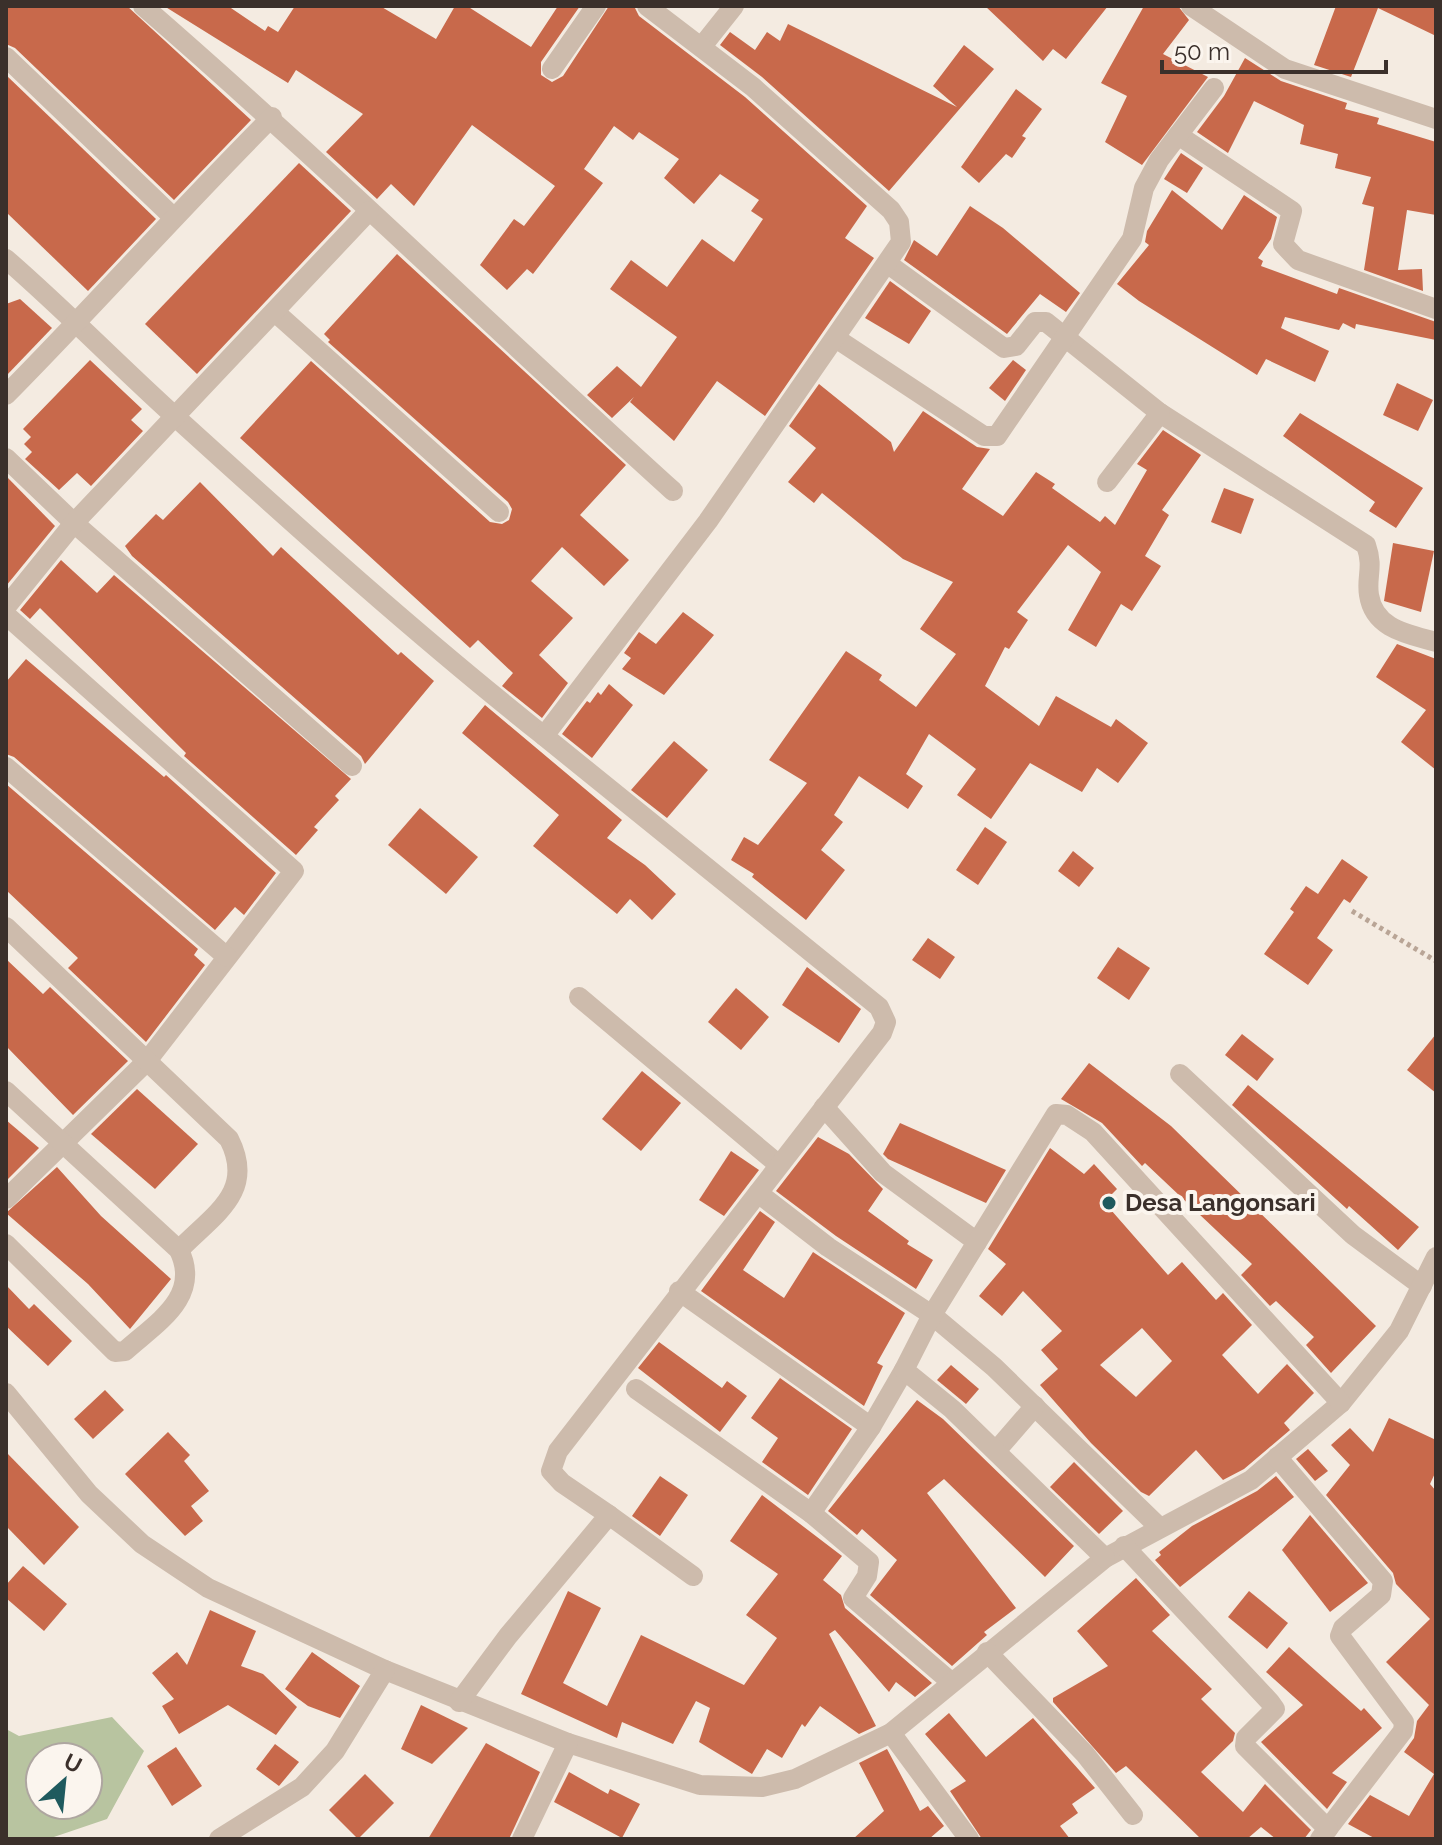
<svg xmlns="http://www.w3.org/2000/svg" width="1442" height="1845" viewBox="0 0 1442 1845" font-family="Raleway,sans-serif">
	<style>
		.green { fill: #b8c4a0; fill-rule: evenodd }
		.building { fill: #c8694b; fill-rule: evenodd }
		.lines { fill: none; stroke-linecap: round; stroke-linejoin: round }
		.path { stroke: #b9a596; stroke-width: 5; stroke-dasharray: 4 4; stroke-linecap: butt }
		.street { stroke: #cdbbac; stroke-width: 20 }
		.poi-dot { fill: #1f5a5e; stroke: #fbf5ee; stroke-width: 3 }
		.labels { text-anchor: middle; stroke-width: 8; stroke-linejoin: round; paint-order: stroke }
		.poi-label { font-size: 24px; font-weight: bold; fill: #3b302b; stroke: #fbf5ee; text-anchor: start }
	</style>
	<rect width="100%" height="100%" fill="#f4ebe1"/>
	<path class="green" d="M112 1717 144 1751 107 1819 48 1839H6V1729L19 1736ZM40 1757H88V1805H40Z"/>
	<g class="building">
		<polygon points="6,6 127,6 251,120 174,200 15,48 6,44"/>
		<polygon points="164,6 228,6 265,31 268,26 278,32 295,6 380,6 436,39 455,6 467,6 531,47 558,6 580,6 541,62 541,75 552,82 563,76 609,6 634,6 639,16 745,97 867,206 845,238 874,258 765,416 717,381 674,441 630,402 634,397 612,418 587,395 617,366 641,387 677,337 610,289 631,260 667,287 702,239 734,262 763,219 751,211 759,200 720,174 694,204 664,178 679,159 639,132 633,140 614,126 584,169 603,183 533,274 527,269 507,290 480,265 514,219 524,226 555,186 472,125 414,206 391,184 377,199 326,152 363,114 296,70 288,83"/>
		<polygon points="985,6 1108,6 1066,59 1053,49 1043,61"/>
		<polygon points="1144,6 1178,6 1189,20 1163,54 1208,77 1142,165 1105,142 1127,96 1101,83"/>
		<polygon points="1336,6 1436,6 1436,36 1378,8 1351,77 1314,65"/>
		<polygon points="788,24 957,107 933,86 964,45 994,69 889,191 762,77 720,45 730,32 755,50 767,32 780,41"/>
		<polygon points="1245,58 1281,81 1347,103 1345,109 1379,118 1377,124 1436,142 1436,215 1407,210 1398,270 1422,269 1423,291 1364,270 1374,207 1362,204 1371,177 1335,168 1338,154 1300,144 1304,125 1254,101 1228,153 1197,132 1224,96"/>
		<polygon points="6,75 156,219 88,291 6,212"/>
		<polygon points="1016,89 1042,109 1022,136 1026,138 1012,158 1006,154 979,183 961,167"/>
		<polygon points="1181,153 1203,168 1187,193 1164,179"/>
		<polygon points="299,163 351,211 197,374 145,324"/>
		<polygon points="1172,190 1222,230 1244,195 1277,217 1271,239 1258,258 1263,261 1261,266 1337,294 1339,288 1436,322 1436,340 1356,324 1355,329 1343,323 1339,330 1285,317 1281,328 1329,351 1315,382 1266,359 1257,375 1139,301 1117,284 1149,245 1145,242 1147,231"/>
		<polygon points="970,206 1003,228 1080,293 1066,312 1040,294 1007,334 904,260 914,240 937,256"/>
		<polygon points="397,254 626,465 580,515 629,560 604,586 562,547 531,581 573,618 539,655 568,683 542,718 502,686 513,673 478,640 470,648 240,438 311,361 490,522 502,524 509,520 512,509 508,502 328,342 330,340 324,334"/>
		<polygon points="890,281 931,311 909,344 865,318"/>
		<polygon points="20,299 52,328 6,376 6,304"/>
		<polygon points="90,360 142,409 131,420 143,431 91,486 77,473 59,490 25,459 32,452 24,444 31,437 23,429"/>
		<polygon points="1013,360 1026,370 1005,401 989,388"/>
		<polygon points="1397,383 1433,400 1418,431 1383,415"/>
		<polygon points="819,384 891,442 894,452 923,411 977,447 990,449 962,489 1003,516 1036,472 1055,484 1052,488 1100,522 1105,516 1115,525 1147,470 1137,464 1163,430 1201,455 1162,510 1169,515 1145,556 1161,566 1132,611 1121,604 1096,647 1068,630 1101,572 1068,545 1017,612 1028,620 1009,649 1005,647 985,686 1039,726 1056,696 1111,727 1116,719 1148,743 1118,783 1097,768 1082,792 1030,763 991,819 957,795 976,769 929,734 906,774 923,786 908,809 859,776 834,815 843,822 821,850 845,870 806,920 752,877 754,874 731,860 744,837 758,845 807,783 769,760 846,651 882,675 879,680 916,707 956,654 920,629 953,582 903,559 822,493 814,503 788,482 816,448 789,426"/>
		<polygon points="1300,413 1423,488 1396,528 1369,511 1375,502 1283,436"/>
		<polygon points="7,477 55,526 6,586 6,477"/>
		<polygon points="200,482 273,556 281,547 398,655 401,652 434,681 365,764 361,756 132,556 125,546 156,514 163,520"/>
		<polygon points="1224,488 1254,499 1241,534 1211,522"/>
		<polygon points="1393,543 1434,551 1421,612 1384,601"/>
		<polygon points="61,560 97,593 114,575 351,779 335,796 339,800 314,827 318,830 296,855 184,756 186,753 40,608 30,619 20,610"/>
		<polygon points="683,612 714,635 664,695 622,669 631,658 624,653 639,632 656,644"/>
		<polygon points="1397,644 1436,659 1436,770 1401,742 1426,710 1376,677"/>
		<polygon points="26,659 164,777 166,775 276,873 244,915 235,907 215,930 14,757 6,754 6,682"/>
		<polygon points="609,684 633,705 592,758 562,734 587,701 590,703 598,692 601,695"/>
		<polygon points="485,705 622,820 607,838 645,865 676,894 652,920 630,899 617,914 533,846 559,815 462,733"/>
		<polygon points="674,741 708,770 667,818 631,790"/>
		<polygon points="6,784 198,949 194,955 205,965 146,1042 68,968 78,958 6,890"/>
		<polygon points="420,808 478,857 446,894 388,845"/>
		<polygon points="985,827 1007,842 978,885 956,870"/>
		<polygon points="1073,851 1094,868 1079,887 1058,871"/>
		<polygon points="1342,859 1368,877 1350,903 1344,899 1317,938 1333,950 1308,985 1264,954 1294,912 1290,909 1306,886 1318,894"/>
		<polygon points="928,938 955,957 940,979 912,960"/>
		<polygon points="1118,947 1150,968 1129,1000 1097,978"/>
		<polygon points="6,959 43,994 50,987 128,1061 73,1115 6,1046"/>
		<polygon points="807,967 861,1009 839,1043 782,1005"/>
		<polygon points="736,988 769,1017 741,1050 708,1022"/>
		<polygon points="1242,1034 1274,1059 1257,1081 1225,1055"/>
		<polygon points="1436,1034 1436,1093 1407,1070"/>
		<polygon points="1089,1063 1171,1126 1376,1326 1331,1373 1306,1345 1314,1337 1276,1301 1270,1306 1241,1275 1252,1264 1145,1163 1142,1166 1102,1123 1061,1099"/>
		<polygon points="642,1071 681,1103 641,1151 602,1119"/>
		<polygon points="1248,1085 1419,1227 1398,1250 1349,1206 1347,1209 1232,1105"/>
		<polygon points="137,1089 198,1144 155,1189 91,1134"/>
		<polygon points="6,1120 39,1148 6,1181"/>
		<polygon points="900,1123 1006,1170 986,1203 888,1159 883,1154"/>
		<polygon points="818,1137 849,1154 883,1189 868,1211 909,1241 907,1244 933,1260 916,1289 836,1236 776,1191"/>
		<path d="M1050 1148 1084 1174 1094 1164 1117 1189 1104 1202 1168 1275 1182 1262 1216 1300 1223 1293 1252 1325 1222 1355 1258 1394 1287 1364 1314 1393 1284 1423 1290 1430 1244 1469 1223 1480 1196 1450 1149 1496 1141 1492 1091 1443 1040 1385 1058 1369 1041 1350 1062 1331 1023 1291 1002 1316 979 1296 1006 1264 988 1249ZM1142 1328 1172 1361 1136 1397 1100 1365Z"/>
		<polygon points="731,1151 759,1170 724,1216 699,1200"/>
		<polygon points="57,1167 101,1216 171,1279 130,1329 88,1284 6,1213"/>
		<polygon points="760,1211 775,1222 743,1270 784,1298 813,1252 905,1313 877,1363 883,1366 864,1406 701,1291"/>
		<polygon points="6,1285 29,1309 34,1304 72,1341 48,1366 6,1326"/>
		<polygon points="659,1342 722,1388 727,1381 747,1396 720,1432 638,1368"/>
		<polygon points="951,1365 979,1389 966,1404 937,1380"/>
		<polygon points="780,1378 852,1429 808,1495 762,1462 778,1438 751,1418"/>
		<polygon points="105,1390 124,1410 93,1439 74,1419"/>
		<polygon points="917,1400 943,1419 1074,1546 1045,1577 944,1479 927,1493 1016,1608 984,1632 987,1635 952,1666 870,1595 897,1560 862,1529 857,1535 828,1511"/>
		<polygon points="1389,1418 1436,1440 1436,1471 1430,1484 1436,1491 1436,1839 1376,1839 1348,1824 1370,1795 1409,1816 1434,1774 1404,1752 1414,1738 1417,1721 1429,1705 1386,1662 1430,1619 1396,1584 1393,1573 1326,1495 1350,1465 1331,1445 1350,1428 1373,1452"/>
		<polygon points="168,1432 190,1455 184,1461 209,1491 191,1506 203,1521 185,1536 125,1474"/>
		<polygon points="1308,1449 1328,1471 1315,1481 1296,1459"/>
		<polygon points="6,1452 79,1527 44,1565 6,1526"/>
		<polygon points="1074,1462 1123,1511 1099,1534 1050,1487"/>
		<polygon points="660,1476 688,1495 660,1536 632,1516"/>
		<polygon points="1276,1476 1294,1497 1180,1587 1155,1560 1161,1555 1159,1552 1192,1526 1257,1491"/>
		<polygon points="762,1495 842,1556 823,1580 841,1595 845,1608 932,1683 915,1697 896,1682 889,1692 835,1630 829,1634 876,1726 859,1734 820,1706 805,1727 802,1724 782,1758 767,1749 752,1774 699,1742 710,1708 696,1701 673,1744 622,1722 617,1738 521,1694 568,1591 601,1608 563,1683 607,1706 641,1635 744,1685 777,1638 746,1615 778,1574 730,1541"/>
		<polygon points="1310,1515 1368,1583 1330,1612 1282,1550"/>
		<polygon points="23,1566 67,1604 44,1631 6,1598 6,1585"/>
		<polygon points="1136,1578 1170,1615 1152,1631 1212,1689 1201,1699 1235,1733 1233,1741 1201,1772 1243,1812 1265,1784 1311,1830 1304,1839 1276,1839 1261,1827 1247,1839 1201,1839 1126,1766 1116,1773 1053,1702 1053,1698 1108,1666 1077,1631"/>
		<polygon points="1249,1591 1288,1623 1267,1649 1228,1617"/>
		<polygon points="210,1610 256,1631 241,1666 263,1674 297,1707 276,1735 228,1705 179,1734 162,1706 174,1699 152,1673 177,1652 187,1665"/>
		<polygon points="1289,1647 1361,1711 1364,1708 1382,1728 1332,1773 1347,1782 1327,1809 1261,1742 1303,1705 1266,1672"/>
		<polygon points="312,1652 360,1686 340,1718 308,1706 285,1689"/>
		<polygon points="421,1705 468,1728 432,1764 401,1749"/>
		<polygon points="949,1713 986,1757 1033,1718 1095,1788 1072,1804 1078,1813 1060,1826 1070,1839 982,1839 950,1791 966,1781 925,1734"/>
		<polygon points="486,1743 540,1772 509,1839 428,1839"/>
		<polygon points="275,1744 299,1762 279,1786 256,1769"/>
		<polygon points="176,1747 202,1786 172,1806 147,1766"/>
		<polygon points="887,1749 920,1811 928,1806 944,1826 929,1839 853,1839 884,1811 859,1763"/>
		<polygon points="569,1772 608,1794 610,1789 640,1804 622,1838 554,1802"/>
		<polygon points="365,1774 394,1803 358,1839 329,1810"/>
	</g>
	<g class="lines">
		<polyline class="path" points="1352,911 1436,961"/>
		<g class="street">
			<path d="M143 6C324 163 495 330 673 491"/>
			<polyline points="1191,6 1285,69 1436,119"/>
			<polyline points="703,45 734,6"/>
			<polyline points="6,57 172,216"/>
			<polyline points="552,69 596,6"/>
			<polyline points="1178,135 1292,211 1283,244 1298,260 1436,309"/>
			<path d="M6 259C66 311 121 368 180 421 299 529 418 636 544 736"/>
			<path d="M888 264 1004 348 1016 346 1035 322H1046L1160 413 1366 545C1374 568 1366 576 1369 595 1374 629 1408 634 1436 642"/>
			<polyline points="275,312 499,512"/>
			<polyline points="837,339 984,436 997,436 1132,239 1144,188 1159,160 1214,88"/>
			<path d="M6 395C96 304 181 208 272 117"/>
			<polyline points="6,458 74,523 352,766"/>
			<polyline points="1107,482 1160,413"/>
			<polyline points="6,607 74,523 369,211"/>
			<polyline points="6,615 294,871 147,1061 6,1199"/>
			<polyline points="6,767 227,957"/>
			<path d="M6 927 229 1139C256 1192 214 1214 179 1250"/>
			<polyline points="579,997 779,1165"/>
			<polyline points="1180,1074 1353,1235 1422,1286"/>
			<path d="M6 1091 179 1250C202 1297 156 1323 125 1351L115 1352 6 1244"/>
			<polyline points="824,1107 883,1173 977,1242"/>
			<polyline points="758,1193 828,1247 932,1315 994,1367 1159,1527"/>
			<polyline points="679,1291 871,1427"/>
			<polyline points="636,1389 811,1513 869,1562 867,1576 853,1598 951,1682"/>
			<polyline points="6,1393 89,1494 142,1544 208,1588 385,1670 568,1743 700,1785 762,1787 795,1779 891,1733 1105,1558 1251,1480 1341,1403 1399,1331 1436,1257"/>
			<polyline points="996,1451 1035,1406"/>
			<polyline points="1277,1457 1383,1581 1381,1595 1343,1628 1340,1636 1404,1722 1403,1731 1320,1839"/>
			<polyline points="811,1513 871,1427 904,1370"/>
			<polyline points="609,1515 693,1576"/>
			<polyline points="1124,1546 1270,1702 1275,1709 1246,1738 1245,1746 1328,1829"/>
			<polyline points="1105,1558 952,1409 904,1370 932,1315 1056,1114 1067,1115 1093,1132 1341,1403"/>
			<polyline points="987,1652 1085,1754 1133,1815"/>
			<polyline points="459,1702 508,1636 609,1515 562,1483 551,1471 558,1451 882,1033 886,1022 879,1007 544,736 708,521 901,242 899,222 891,210 753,87 647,6"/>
			<polyline points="891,1733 969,1839"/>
			<polyline points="219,1839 302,1787 335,1751 385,1670"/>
			<polyline points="522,1839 568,1743"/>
		</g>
	</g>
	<circle class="poi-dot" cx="1109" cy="1203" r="8"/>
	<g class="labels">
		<g class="poi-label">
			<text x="1125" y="1211">Desa Langonsari</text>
		</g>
	</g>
	<rect width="1442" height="1845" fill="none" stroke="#3b302b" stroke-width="16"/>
	<g transform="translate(64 1781) rotate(27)"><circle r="38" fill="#fbf5ee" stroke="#aea6a0" stroke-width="2"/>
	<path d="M0-6L14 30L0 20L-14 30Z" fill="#1f5a5e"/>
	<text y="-12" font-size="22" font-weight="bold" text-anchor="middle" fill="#3b302b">U</text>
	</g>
	<path d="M1162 60v12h224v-12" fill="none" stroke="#3b302b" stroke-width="4"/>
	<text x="1174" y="60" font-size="24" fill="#3b302b" stroke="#fbf5ee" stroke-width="6" paint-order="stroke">50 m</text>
</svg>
